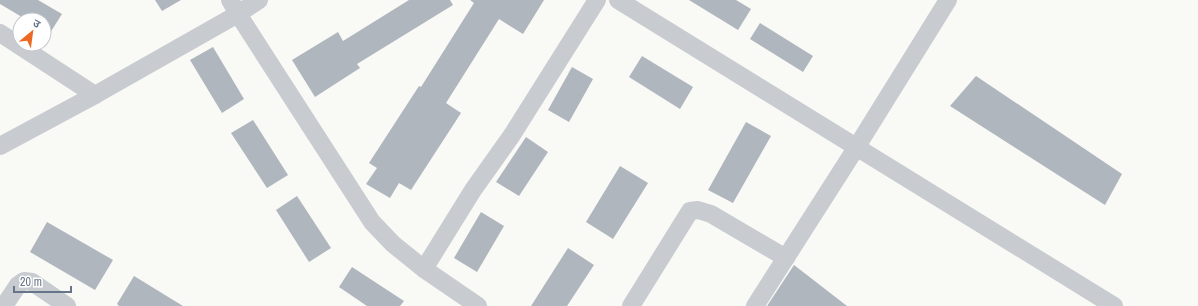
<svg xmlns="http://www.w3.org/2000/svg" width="1198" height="306" viewBox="0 0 1198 306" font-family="'Archivo Narrow','Noto Sans Devanagari',sans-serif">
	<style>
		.building { fill: #afb6bd }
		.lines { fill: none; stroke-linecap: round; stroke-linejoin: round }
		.street { stroke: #c8cbcf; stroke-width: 18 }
	</style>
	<rect width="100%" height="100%" fill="#f9f9f6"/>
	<g class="building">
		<polygon points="0,0 38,0 62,14 50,33 44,30 44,20 27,20 0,4"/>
		<polygon points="155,0 181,0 162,11"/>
		<polygon points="409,0 450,0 453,5 357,64 360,68 315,97 292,60 338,32 343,41"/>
		<polygon points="470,0 544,0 523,34 499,19 446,103 461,113 411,190 399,183 390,198 366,184 377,168 369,163 419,86 421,87 474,3"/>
		<polygon points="689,0 736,0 751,9 738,30"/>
		<polygon points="760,23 813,56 803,72 750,39"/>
		<polygon points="213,47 244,99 222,113 190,60"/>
		<polygon points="642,56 693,87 680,109 629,77"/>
		<polygon points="572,67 593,79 569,122 548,110"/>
		<polygon points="976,76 1122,174 1105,205 950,106"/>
		<polygon points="253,120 288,175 267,188 231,133"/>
		<polygon points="746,122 771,136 733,203 708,190"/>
		<polygon points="526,137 548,152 519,196 496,182"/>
		<polygon points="620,166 648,183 613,239 586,222"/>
		<polygon points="297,196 331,248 309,262 276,210"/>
		<polygon points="481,212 504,226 477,272 454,258"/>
		<polygon points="47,222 113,260 95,290 30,252"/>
		<polygon points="568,248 594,265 567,306 531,306"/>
		<polygon points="794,265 847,306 767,306"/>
		<polygon points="352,267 404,301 400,306 367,306 339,287"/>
		<polygon points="134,276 183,306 119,306 117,304"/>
	</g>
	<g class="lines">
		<g class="street">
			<polyline points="230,0 238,14 372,222 393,244 424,269 478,306"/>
			<polyline points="618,0 1114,306"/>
			<polyline points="0,33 95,95"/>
			<polyline points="0,146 95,95 238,14 259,0"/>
			<polyline points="424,269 473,190 512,135 597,0"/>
			<polyline points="4,306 18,285 24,281 32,282 67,306"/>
			<polyline points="631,306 690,211 698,210 711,214 786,258"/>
			<polyline points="755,306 856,148 948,0"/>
		</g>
	</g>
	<g transform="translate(32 32) rotate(29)"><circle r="19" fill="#ffffff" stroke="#c2c8d0"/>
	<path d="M0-3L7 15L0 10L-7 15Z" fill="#ec6923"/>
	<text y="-6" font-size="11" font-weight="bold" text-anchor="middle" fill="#667589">उ</text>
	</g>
	<path d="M14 286v6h57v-6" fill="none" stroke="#667589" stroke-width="2"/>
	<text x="20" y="286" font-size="12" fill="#667589" stroke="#ffffff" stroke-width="3" paint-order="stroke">20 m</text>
</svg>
